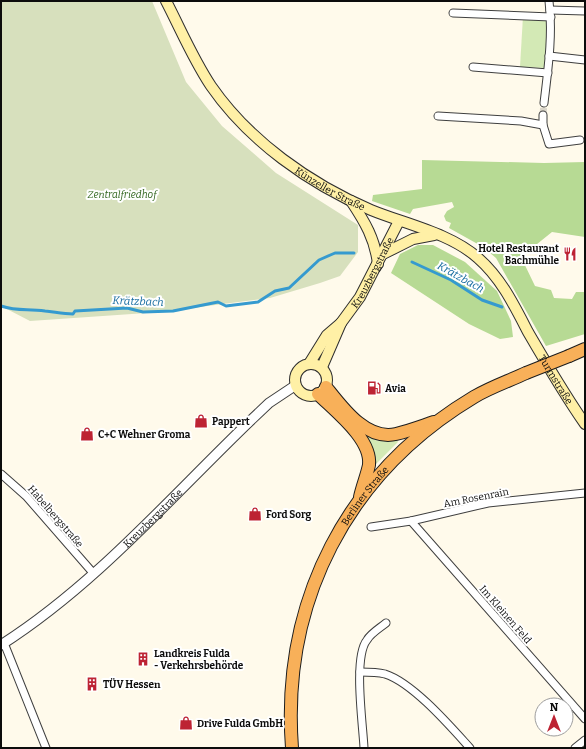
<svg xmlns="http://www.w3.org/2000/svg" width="586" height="749" viewBox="0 0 586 749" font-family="Bitter,serif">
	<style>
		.green { fill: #d3e9b5 }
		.forest { fill: #b7da94 }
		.cemetery { fill: #d7e0bd }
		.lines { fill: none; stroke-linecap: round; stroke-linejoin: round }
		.stream { stroke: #359acf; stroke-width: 3 }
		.minor-tunnel { stroke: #dbd6ca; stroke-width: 7; stroke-dasharray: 7 3.5; stroke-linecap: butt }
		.minor-casing { stroke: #3f3f3f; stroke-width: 9 }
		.tertiary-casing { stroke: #3f3f3f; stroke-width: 11 }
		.secondary-casing { stroke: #2e2e2e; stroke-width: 12 }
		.trunk-casing { stroke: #1d1d1d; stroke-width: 14 }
		.minor { stroke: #fff; stroke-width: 7 }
		.tertiary { stroke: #fff; stroke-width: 9 }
		.secondary { stroke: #fff0a6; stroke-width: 10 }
		.trunk { stroke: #f8b059; stroke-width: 12 }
		.trunk-bridge-casing { stroke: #1d1d1d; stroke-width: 14; stroke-linecap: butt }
		.trunk-bridge { stroke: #f8b059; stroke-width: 12 }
		.labels { text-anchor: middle; stroke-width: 4; stroke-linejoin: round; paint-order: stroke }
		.street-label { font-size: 10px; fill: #0c0c0c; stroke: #fff }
		.park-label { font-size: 10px; font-style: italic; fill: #2f641c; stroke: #fff }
		.poi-label { font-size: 10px; font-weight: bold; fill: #0c0c0c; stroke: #fff; text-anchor: start }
		.water-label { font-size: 11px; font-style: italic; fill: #146a9f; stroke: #fff }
	</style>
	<rect width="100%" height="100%" fill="#fffaeb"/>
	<g class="green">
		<polygon points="523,16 548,17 545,68 520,67"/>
		<polygon points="358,431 378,441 397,440 398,442 375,465 373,464"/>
	</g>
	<g class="forest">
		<polygon points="422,160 544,163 585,162 585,237 552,232 521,257 535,286 551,290 554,298 572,299 576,292 585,292 585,334 546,346 496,258 483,247 449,228 451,223 446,221 444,216 447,211 454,207 452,202 413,209 410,214 372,201 373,195 422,189"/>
		<polygon points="418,245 433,245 465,262 497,291 511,321 513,337 500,339 469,324 391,273 400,254"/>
	</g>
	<polygon class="cemetery" points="1,1 152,1 186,82 222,126 276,173 358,225 358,252 340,276 320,283 270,298 161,312 30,321 1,306"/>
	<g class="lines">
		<g class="stream">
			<polyline points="412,262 451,280 482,300 502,307"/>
			<path d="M1 306C19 312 28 308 45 311 55 312 63 314 73 314L75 311 127 308 143 312 173 311 218 302 226 306 258 302 275 291 289 288 319 260 335 253H354"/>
		</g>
		<polyline class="minor-tunnel" points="543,115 544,103"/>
		<g class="minor-casing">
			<g id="minor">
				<polyline points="550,10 585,11"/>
				<polyline points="453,13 551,17"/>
				<polyline points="549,56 585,60"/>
				<polyline points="473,67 548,73"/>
				<path d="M544 103C548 69 553 35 549 1"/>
				<polyline points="543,115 543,125 549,144 580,140"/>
				<polyline points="438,116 521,121 543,125"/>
				<polyline points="1,474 26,496 94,574"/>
				<polyline points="411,521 585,719"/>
				<polyline points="371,527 411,521 488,503 585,493"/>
				<polyline points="4,643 46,748"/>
				<path d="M360 672C368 672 377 672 385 674 413 683 450 726 470 748"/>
				<path d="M364 748C363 725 353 657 367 640 371 633 380 628 386 623"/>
				<polyline points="575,748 585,740"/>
			</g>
		</g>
		<g class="tertiary-casing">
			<g id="tertiary">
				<path id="s1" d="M1 645C95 585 169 499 249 422L269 403 296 385"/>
			</g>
		</g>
		<g class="secondary-casing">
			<g id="secondary">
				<path id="s2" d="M166 1C181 30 193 59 211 86 249 141 310 184 371 210 405 224 450 233 478 258 501 278 514 305 528 332 546 363 564 394 585 424"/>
				<path d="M351 201C365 222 375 239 378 264"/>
				<polyline points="383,254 413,239 434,235"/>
				<circle cx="311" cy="380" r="16"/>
				<path id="s3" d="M309 364 327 335 341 323 360 297 399 221"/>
				<polyline points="322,367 341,323"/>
			</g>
		</g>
		<g class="trunk-casing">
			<g id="trunk">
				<polyline points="569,356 585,349"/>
				<path d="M326 387C342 407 366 441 396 434 409 431 422 426 434 422"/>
				<path d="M318 394C335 411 372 439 369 465 367 475 362 487 360 497"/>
				<path id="s4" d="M292 748C281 601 347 473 474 397 491 387 509 381 526 373"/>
			</g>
		</g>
		<use href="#minor" class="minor"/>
		<use href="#tertiary" class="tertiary"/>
		<use href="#secondary" class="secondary"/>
		<use href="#trunk" class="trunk"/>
		<g class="trunk-bridge-casing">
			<polyline id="trunk-bridge" points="526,373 569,356"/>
		</g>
		<use href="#trunk-bridge" class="trunk-bridge"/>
	</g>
	<defs>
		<g id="restaurant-bare" transform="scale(1.08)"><path d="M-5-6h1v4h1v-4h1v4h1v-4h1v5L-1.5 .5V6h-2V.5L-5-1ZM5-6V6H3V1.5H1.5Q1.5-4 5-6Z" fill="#bd2333" stroke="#fff" stroke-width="2.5" paint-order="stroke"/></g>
		<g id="fuel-bare" transform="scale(1.08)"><path d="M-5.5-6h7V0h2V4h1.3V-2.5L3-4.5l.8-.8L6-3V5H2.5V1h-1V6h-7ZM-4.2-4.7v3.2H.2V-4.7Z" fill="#bd2333" stroke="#fff" stroke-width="2.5" paint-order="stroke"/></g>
		<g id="shop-bare" transform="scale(1.08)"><path d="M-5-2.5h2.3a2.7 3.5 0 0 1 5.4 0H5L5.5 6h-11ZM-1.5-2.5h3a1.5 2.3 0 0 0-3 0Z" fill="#bd2333" stroke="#fff" stroke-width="2.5" paint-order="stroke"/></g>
		<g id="building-bare" transform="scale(1.08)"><path d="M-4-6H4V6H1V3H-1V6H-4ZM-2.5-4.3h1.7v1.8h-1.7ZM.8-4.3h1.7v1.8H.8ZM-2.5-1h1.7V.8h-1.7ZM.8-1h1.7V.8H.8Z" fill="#bd2333" stroke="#fff" stroke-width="2.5" paint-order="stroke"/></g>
	</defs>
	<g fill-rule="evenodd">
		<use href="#restaurant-bare" x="570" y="254"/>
		<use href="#fuel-bare" x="374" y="388"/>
		<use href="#shop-bare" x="201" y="421"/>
		<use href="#shop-bare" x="87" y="434"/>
		<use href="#shop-bare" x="255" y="514"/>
		<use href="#building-bare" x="143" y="659"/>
		<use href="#building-bare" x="92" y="684"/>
		<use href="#shop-bare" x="186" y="723"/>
	</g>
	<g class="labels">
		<g class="street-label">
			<text dy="4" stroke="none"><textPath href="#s2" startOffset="255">Künzeller Straße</textPath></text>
			<text dy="4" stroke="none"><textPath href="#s3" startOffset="112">Kreuzbergstraße</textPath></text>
			<text dy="4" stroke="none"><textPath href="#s2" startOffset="564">Turmstraße</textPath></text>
			<text dy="4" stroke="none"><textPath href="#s4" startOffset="269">Berliner Straße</textPath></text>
			<text transform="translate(476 497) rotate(-11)" y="4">Am Rosenrain</text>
			<text transform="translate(56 516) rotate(49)" y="4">Habelbergstraße</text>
			<text dy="4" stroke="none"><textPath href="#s1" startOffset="198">Kreuzbergstraße</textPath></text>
			<text transform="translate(506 614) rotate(49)" y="4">Im Kleinen Feld</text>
		</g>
		<g class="park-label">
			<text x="122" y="198">Zentralfriedhof</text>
		</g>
		<g class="poi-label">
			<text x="559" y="252" text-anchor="end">Hotel Restaurant<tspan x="559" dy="12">Bachmühle</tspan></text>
			<text x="385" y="392">Avia</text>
			<text x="212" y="425">Pappert</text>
			<text x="98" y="438">C+C Wehner Groma</text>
			<text x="266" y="518">Ford Sorg</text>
			<text x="154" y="657">Landkreis Fulda<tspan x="154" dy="12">- Verkehrsbehörde</tspan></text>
			<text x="103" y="688">TÜV Hessen</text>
			<text x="197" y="727">Drive Fulda GmbH</text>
		</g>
		<g class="water-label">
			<text transform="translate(461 277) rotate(29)" y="4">Krätzbach</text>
			<text transform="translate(138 301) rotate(2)" y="4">Krätzbach</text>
		</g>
	</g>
	<rect width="586" height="749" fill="none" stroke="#0c0c0c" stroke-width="4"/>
	<g transform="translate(554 717)"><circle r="19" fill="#ffffff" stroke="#9e9e9e"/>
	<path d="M0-3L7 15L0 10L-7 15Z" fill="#bd2333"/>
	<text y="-6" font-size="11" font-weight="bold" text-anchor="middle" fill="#0c0c0c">N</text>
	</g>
</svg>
